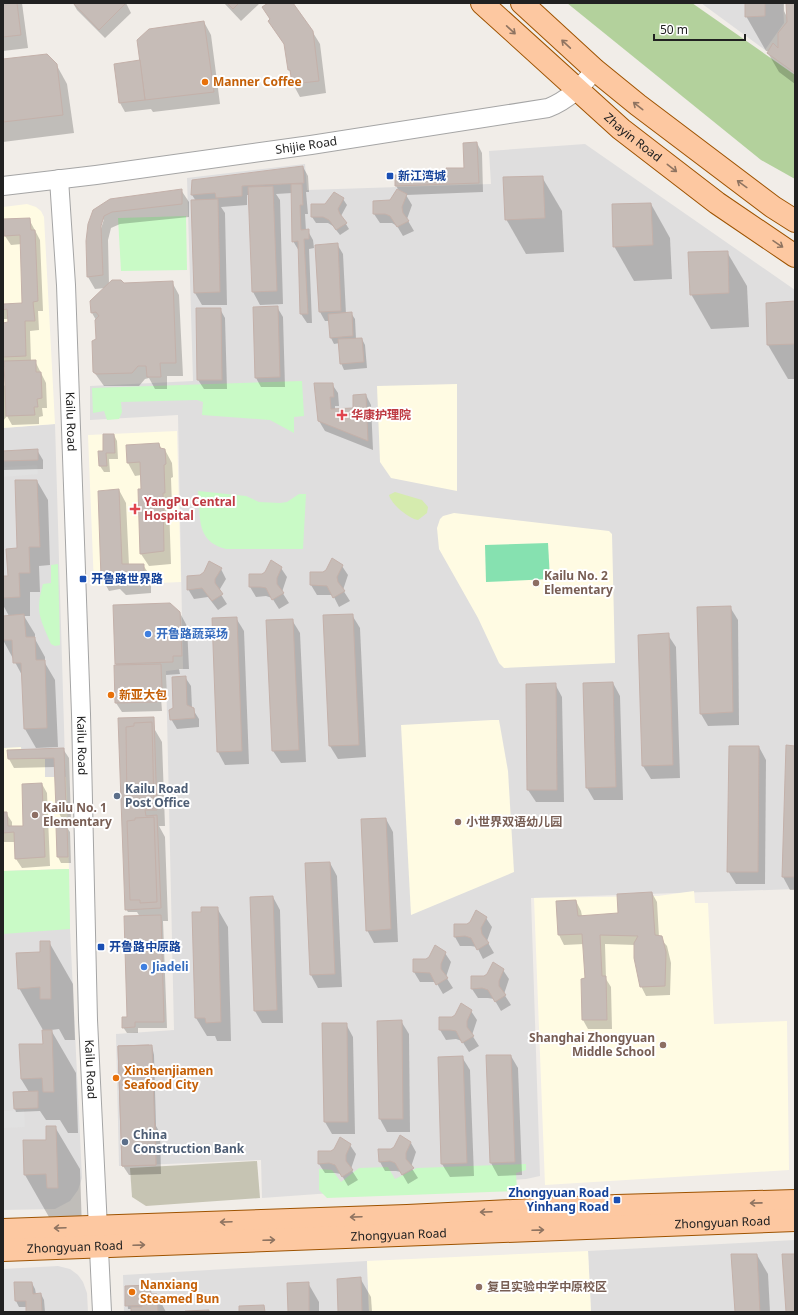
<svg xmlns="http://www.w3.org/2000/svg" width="798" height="1315" viewBox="0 0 798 1315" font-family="'Noto Sans','Noto Sans SC',sans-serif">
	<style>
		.residential { fill: #dfdede }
		.education { fill: #fffbe3 }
		.construction { fill: #c6c4b3 }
		.grass { fill: #d5ebae }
		.forest { fill: #b3d19c }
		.park { fill: #c9fac6 }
		.pitch { fill: #86e1b0 }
		.parking { fill: #e1e1e1 }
		.shadow { fill: #0003; fill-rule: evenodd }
		.building { fill: #c6bcb7; stroke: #c4b1aa }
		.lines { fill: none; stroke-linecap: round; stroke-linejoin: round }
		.minor-casing { stroke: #a5a5a5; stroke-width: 20 }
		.major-casing { stroke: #9e5300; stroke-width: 24 }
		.minor { stroke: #fff; stroke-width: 18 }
		.major { stroke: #fdc8a1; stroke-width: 22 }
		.oneway { stroke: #8f7461 }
		.food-dot { fill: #e8710a; stroke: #fff; stroke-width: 1.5 }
		.transit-dot { fill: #1a4fb4; stroke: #fff; stroke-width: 1.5 }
		.health-dot { fill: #e0444e; stroke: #fff; stroke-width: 1.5 }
		.education-dot { fill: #8d6e63; stroke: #fff; stroke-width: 1.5 }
		.shop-dot { fill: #3f7fe0; stroke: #fff; stroke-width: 1.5 }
		.service-dot { fill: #5c6f8a; stroke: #fff; stroke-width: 1.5 }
		.labels { text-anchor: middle; stroke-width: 4; stroke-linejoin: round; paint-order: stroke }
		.food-label { font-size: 12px; font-weight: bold; fill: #c56008; stroke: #fff; text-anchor: start }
		.street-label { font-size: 12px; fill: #212121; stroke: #fff }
		.transit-label { font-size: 12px; font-weight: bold; fill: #164399; stroke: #fff; text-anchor: start }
		.health-label { font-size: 12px; font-weight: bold; fill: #be3a42; stroke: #fff; text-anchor: start }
		.education-label { font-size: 12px; font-weight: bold; fill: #785e54; stroke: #fff; text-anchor: start }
		.shop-label { font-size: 12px; font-weight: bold; fill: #366cbe; stroke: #fff; text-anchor: start }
		.service-label { font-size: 12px; font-weight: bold; fill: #4e5e75; stroke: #fff; text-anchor: start }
	</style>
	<rect width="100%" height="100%" fill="#f1ede8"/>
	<g class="residential">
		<polygon points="701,3 783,3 784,23 765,50"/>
		<polygon points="585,144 795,290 795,889 531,898 540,1176 526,1179 262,1198 261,1160 119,1166 116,1034 174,1030 166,671 183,669 178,415 90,420 90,386 193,381 187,178 305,164 307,190 491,184 489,151"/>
		<polygon points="55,424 70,929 82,1178 78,1190 70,1201 55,1209 3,1210 3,428"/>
		<polygon points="795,1240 795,1312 591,1312 588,1251"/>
		<polygon points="367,1261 369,1312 124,1312 123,1275"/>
		<polygon points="58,1266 70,1269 78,1275 83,1282 87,1293 88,1312 3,1312 3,1269"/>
	</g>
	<g class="education">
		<polygon points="27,204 36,207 41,211 44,217 55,424 3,428 3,207"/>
		<polygon points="457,384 457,491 391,478 380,462 377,386"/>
		<polygon points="177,431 181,582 94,586 88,435"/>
		<polygon points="454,513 609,531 612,534 615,663 504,668 499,663 478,618 439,549 437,528 440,519 443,516"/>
		<polygon points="492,720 499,720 508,771 514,872 411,915 401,725"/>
		<polygon points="21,747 22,759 45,759 45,777 66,777 69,869 3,871 3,748"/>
		<polygon points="694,891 695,903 708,903 714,1024 787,1021 789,1170 545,1185 534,898 658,896"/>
		<polygon points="588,1251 591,1312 369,1312 367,1261"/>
	</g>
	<polygon class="construction" points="257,1161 260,1198 146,1206 132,1197 130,1168"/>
	<path class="grass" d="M395 492 422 500 428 507 427 513 418 520C409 519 391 504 389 495Z"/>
	<polygon class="forest" points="567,3 692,3 795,75 795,179 761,160"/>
	<g class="park">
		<polygon points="186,216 187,270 121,271 118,218"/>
		<polygon points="302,381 304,416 294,417 294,433 270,420 202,415 203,402 197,400 121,402 122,412 119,419 107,420 104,411 93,413 92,388"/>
		<path d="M198 491 246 496 259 502 280 503 287 502 299 494H306L303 549H226C195 541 201 517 198 491Z"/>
		<path d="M58 564 60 645 55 646 51 644C40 618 35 612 43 584L51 583V565Z"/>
		<polygon points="69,869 70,929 3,934 3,871"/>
		<polygon points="526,1164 526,1170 516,1173 517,1191 327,1198 319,1190 319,1169 332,1170 341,1182 359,1168 388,1167 395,1179 417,1168"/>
	</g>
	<polygon class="pitch" points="548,543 550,579 486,582 485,545"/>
	<g class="parking">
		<polygon points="37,465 38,474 3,477 3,467"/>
		<polygon points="24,1110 25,1127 3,1128 3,1111"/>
	</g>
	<g class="shadow">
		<polygon points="3,3 22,3 28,48 3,51"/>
		<polygon points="73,3 126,3 131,13 105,38 77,10"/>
		<polygon points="224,3 260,3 241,21"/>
		<polygon points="269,3 292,3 312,31 320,44 326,93 300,97 293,84 292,75 289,70 286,47 269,21 271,20 263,7"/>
		<polygon points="746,3 784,3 784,11 787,17 787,3 795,3 795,84 779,72 768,53 769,51 766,51 746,16"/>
		<polygon points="204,22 211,35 220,104 153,112 151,109 125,112 120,103 139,61"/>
		<polygon points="3,60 56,64 67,84 74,133 3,142"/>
		<polygon points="477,143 482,153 483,192 406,195 412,205 407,219 414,231 403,236 397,226 392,223 380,223 374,214 400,192 396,186 465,169"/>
		<polygon points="303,167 308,176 309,192 306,192 308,214 305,214 306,231 308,231 313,240 314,248 309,249 312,323 307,323 301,314 299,251 293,241 292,193 276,194 280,200 283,304 260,305 253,292 249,195 247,195 247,205 221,207 225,213 227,305 202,305 195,293 196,201 192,195"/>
		<polygon points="542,177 562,211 564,252 526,254 506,219"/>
		<path d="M181 190 189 202V217L120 224 111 228 108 240 109 284 172 282 179 295 183 376H167V389H155L149 378 145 379 139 386H104L94 372 97 339 96 320 92 313 105 288 95 289 88 277 94 210 110 200ZM104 219 100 232 101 222Z"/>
		<polygon points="343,199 347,205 341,216 349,229 340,235 333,226 328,223 316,223 312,217 325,205"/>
		<polygon points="651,204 670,238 672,279 634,281 614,246"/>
		<polygon points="29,219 40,240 43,311 38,311 39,330 30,331 31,361 35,361 46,383 47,408 42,408 43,416 39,417 39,424 12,425 7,416 3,421 3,383 6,388 5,367 3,367 3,324 9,323 9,319 3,319 3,305 23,304 22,244 11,245 5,236 4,220"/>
		<polygon points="337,244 343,254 346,314 351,313 355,319 356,339 362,339 365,345 367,368 344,370 341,363 340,343 334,344 331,338 330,321 325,321 320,312"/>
		<polygon points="727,252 747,286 749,327 711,329 691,294"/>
		<polygon points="795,302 795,379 788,379 768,345"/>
		<polygon points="277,307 283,317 285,387 261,387 256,378"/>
		<polygon points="220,309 225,318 227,389 204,389 198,380"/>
		<polygon points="332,384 338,393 339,406 335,406 335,410 354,409 366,395 371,405 373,450 325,431 319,421"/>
		<polygon points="114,435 117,441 118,459 109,459 110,472 104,472 100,466 99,452 104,452"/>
		<polygon points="159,444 162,450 165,450 172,463 173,477 171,478 172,506 169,506 171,564 149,566 141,554 141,475 135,476 128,463 127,446"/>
		<polygon points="37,450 43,460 43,469 3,470 3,452"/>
		<polygon points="37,481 48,500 50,565 39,566 40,592 30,592 30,616 24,616 35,634 35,639 45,657 45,663 55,680 58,747 36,748 25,729 23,677 3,640 3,617 9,616 3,605 3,577 9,576 18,549"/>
		<polygon points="119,490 126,503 129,565 143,565 151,577 151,593 126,595 120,589 109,591 102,578"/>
		<polygon points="342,566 348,575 343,590 350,601 339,607 333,595 317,595 311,585 323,573"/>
		<polygon points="281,568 287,577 282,592 289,603 279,609 272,598 266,596 256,597 250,587 250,575 262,575"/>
		<polygon points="221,569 226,579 220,589 220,593 227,604 218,610 208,597 194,599 188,589 200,576"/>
		<polygon points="730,607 738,620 739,725 708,726 701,714"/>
		<polygon points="180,613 187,626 189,669 179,669 180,674 166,675 167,697 161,698 162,711 122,712 116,703 116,664"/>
		<polygon points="352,615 360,628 366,757 338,759 330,746"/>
		<polygon points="236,618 244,631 249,764 225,765 218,752"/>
		<polygon points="292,620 300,633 306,762 281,763 273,751"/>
		<polygon points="668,635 676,647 680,778 651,779 643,766 639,636"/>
		<polygon points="185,677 191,686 192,708 199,719 199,727 177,729 171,719"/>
		<polygon points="613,683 620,696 623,800 594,800 587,788"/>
		<polygon points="555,684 562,697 564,802 536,802 528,790"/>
		<polygon points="153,718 155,730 162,742 165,826 159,826 165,837 168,921 163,921 167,1028 138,1028 138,1033 127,1033 123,1027 128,1018 140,917 137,912 128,912 126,909"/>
		<polygon points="3,731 4,732 4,746 3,746"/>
		<polygon points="759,747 766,760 765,884 736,884 728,871"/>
		<polygon points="795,747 795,890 790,890 783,877"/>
		<polygon points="63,749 69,758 71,819 62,819 57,809 55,767 14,768 9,759"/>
		<polygon points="42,784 47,793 50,866 22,868 16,859 16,842 3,842 3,813 6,813 12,822 12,827 24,827"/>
		<polygon points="386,819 393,832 398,942 374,943 367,930"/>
		<polygon points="66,826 70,832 71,863 61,863 58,857 57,827"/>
		<polygon points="330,863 337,876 342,987 318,988 311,975"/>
		<polygon points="652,893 657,902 659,937 667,946 671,963 670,995 646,996 641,986 635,945 605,944 606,979 611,987 612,1029 588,1029 583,1020 586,979 584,944 564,945 559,935 557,902 576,901 581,911 582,916 619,914"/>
		<polygon points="273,897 280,910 283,1023 262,1023 255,1011"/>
		<polygon points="217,908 228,927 231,1041 217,1041 215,1036 207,1036 196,1018 203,913"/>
		<polygon points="486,918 492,927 487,941 494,953 483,959 477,947 471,946 460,946 455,937 455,925 467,925"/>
		<polygon points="49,942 73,984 75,1040 65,1040 59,1029 51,1030 76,1073 78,1133 68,1133 60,1120 46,1120 40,1111 16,1112 15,1109 29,1092 21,1079 44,1045 43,1030 19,988"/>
		<polygon points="445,953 451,962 446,977 453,988 443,994 436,982 420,982 414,972 414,960 426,960"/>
		<polygon points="503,970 509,979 504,994 511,1005 501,1011 494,999 488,998 478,998 472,989 472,977 484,977"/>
		<polygon points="471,1011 477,1020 472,1035 479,1046 469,1052 462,1041 456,1039 446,1040 440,1030 440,1018 452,1018"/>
		<polygon points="401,1021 409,1034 410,1132 387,1132 380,1119 378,1022"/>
		<polygon points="346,1024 353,1037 355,1134 332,1134 325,1122"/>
		<polygon points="152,1046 154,1055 156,1126 160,1133 161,1174 129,1175 123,1166"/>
		<polygon points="511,1056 518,1068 522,1175 498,1176 491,1163"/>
		<polygon points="462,1057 470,1070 474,1176 450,1177 442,1164 439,1058"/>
		<polygon points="55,1127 80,1169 82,1230 72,1230 64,1216 49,1217 25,1175"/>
		<polygon points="411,1143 416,1152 411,1167 418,1178 408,1184 401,1172 396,1171 385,1171 380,1162 379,1150 391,1150"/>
		<polygon points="350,1145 356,1154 351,1169 358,1180 348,1186 341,1174 335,1173 325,1173 319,1164 319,1152 331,1152"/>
		<polygon points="757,1255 768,1274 770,1312 736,1312"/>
		<polygon points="360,1278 371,1297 372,1312 339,1312"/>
		<polygon points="32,1283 35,1289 36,1294 41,1294 44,1300 45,1312 27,1312 27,1307 19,1307 16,1301"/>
		<polygon points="308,1283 319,1302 319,1312 289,1312"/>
		<polygon points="150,1286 152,1295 157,1295 166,1312 132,1312 132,1309 128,1309 126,1287"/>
	</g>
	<g class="building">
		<polygon points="3,3 17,3 21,35 3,37"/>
		<polygon points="73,3 126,3 99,30"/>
		<polygon points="227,3 239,3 233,9"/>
		<polygon points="268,3 293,3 313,31 319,81 292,84 290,70 288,70 284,44 268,21 270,19 262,7"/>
		<polygon points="745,3 765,3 765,16 745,17"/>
		<polygon points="786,3 795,3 795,73 767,53 773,43 778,48 778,33 787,22"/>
		<polygon points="204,21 214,92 145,100 137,40 149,29"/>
		<polygon points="47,54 57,64 63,115 3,122 3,59"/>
		<polygon points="140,60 145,100 119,103 114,64"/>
		<polygon points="477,142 479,183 395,186 395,175 446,173 446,168 464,168 463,143"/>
		<polygon points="303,166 304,183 242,186 242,196 216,198 215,193 191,195 192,180"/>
		<polygon points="543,176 545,218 505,220 503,177"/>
		<polygon points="291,184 302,184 303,205 300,205 301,230 309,229 309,239 304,239 308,314 300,314 298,241 292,242"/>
		<polygon points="273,186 277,291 252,292 248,187"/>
		<polygon points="182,189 182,204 112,212 104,216 101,226 103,275 87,277 86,241 88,224 93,210 110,199"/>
		<polygon points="397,189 407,194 402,207 403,213 409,221 397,227 390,216 385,214 373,214 373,201 390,200"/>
		<polygon points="334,192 344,198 338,209 340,214 347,223 336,230 329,220 323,217 311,217 311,204 325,204"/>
		<polygon points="218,199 220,292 194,293 191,200"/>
		<polygon points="651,203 653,245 613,247 612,204"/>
		<polygon points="30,218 31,230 35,230 38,301 33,302 35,321 25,321 26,356 3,357 3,323 8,322 7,309 3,310 3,304 22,303 20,235 4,236 3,219"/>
		<polygon points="338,243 341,311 319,312 315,245"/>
		<polygon points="728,251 729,293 690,295 688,252"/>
		<polygon points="112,280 121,280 124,283 173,281 176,363 160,363 161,377 147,377 146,366 138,366 132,373 96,374 93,372 92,341 96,339 95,320 99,316 96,312 91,313 90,301"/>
		<polygon points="795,301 795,344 767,345 766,303"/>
		<polygon points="278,306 280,377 255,378 253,307"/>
		<polygon points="196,308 221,308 222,380 197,380"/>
		<polygon points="352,312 353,336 330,338 328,314"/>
		<polygon points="362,338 364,362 340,364 338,339"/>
		<polygon points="36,360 36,372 41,372 42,398 37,399 38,407 34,407 35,415 6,416 4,361"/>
		<polygon points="314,383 333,383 334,397 330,397 331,409 353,408 353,395 366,394 368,441 318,421"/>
		<polygon points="103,434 114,434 115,453 106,453 107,466 99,466 98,451 103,451"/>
		<polygon points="159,443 160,448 165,449 166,464 164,465 165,493 163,493 164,551 140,554 138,489 141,489 140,462 127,463 126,445"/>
		<polygon points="38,449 38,460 3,461 3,451"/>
		<polygon points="15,480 37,480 40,547 29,547 30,573 19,573 20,597 3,598 3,576 8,576 6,549 17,548"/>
		<polygon points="119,489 122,564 144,564 144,581 117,583 117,579 113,580 113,577 101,578 98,491"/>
		<polygon points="332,558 343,565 337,577 338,582 345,591 333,598 327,586 310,585 310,572 323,572 326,570"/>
		<polygon points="271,560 282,567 277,578 277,584 284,593 272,600 266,588 260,587 249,587 249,574 262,574 265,572"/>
		<polygon points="209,561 222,568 215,579 215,583 223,594 212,601 202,588 187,590 187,576 200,575 204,572"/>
		<polygon points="170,603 180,612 182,656 173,656 173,662 115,664 113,605"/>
		<polygon points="731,606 733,712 700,714 697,607"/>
		<polygon points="24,614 26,637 35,637 36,660 45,660 47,728 24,729 21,663 13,663 12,640 3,640 3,616"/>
		<polygon points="353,614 359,745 329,746 323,615"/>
		<polygon points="237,617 242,751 217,752 212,618"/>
		<polygon points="293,619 299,750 272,751 266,620"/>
		<polygon points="669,633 673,765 642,766 638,635"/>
		<polygon points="161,664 162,688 157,688 157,702 115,703 114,665"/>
		<polygon points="186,676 187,705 194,708 195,718 170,720 169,710 173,708 172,677"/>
		<polygon points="613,682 616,787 586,788 583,683"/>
		<polygon points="556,683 557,790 527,790 526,684"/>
		<polygon points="154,717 157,810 145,810 146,816 157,815 161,908 125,910 118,718"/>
		<polygon points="152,722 154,808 138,808 138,805 127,805 126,727 134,726 134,723"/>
		<polygon points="786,745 795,746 795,877 782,877"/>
		<polygon points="729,746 759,746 758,872 727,872"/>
		<polygon points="64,748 66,809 56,810 54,758 8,759 7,750"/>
		<polygon points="42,783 45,857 15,859 14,832 3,833 3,812 7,812 8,826 23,826 22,784"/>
		<polygon points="154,817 157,902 140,903 140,900 130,900 127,821 135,820 135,818"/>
		<polygon points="386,818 391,929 366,931 361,819"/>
		<polygon points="67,825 68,857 57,857 56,826"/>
		<polygon points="330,862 335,974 310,975 305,863"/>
		<polygon points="652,892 655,935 662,936 666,952 665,986 640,987 634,958 634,943 638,936 600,935 602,976 606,976 607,1020 582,1020 581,979 585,978 582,934 558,935 556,901 576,900 578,916 618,913 617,894"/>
		<polygon points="273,896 277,1010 254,1011 250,897"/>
		<polygon points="201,907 218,907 221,1022 206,1023 205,1018 195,1018 192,912 201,912"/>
		<polygon points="476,910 487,917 481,928 482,934 489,943 477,950 471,938 465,936 454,937 454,924 467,924 470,922"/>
		<polygon points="161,915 164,1022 135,1022 135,1027 122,1028 122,1017 127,1017 124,916"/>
		<polygon points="40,941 50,941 51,999 40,999 40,987 18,989 16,953 40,952"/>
		<polygon points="435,945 446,952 441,964 441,969 448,978 436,985 430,973 413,972 413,959 426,959 429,957"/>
		<polygon points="493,962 504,969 499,981 499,986 506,995 495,1002 488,990 482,988 471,989 471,976 484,976 487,974"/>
		<polygon points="461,1003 472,1010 467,1021 467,1027 474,1036 462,1043 456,1031 450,1030 439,1030 439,1017 452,1017 455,1015"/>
		<polygon points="402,1020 403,1119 379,1119 377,1021"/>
		<polygon points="322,1023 347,1023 348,1122 324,1122"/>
		<polygon points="42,1030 52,1030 54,1092 43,1092 42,1078 21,1079 19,1044 43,1044"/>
		<polygon points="149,1045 149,1053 140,1054 142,1123 155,1123 156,1165 122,1166 118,1046"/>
		<polygon points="152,1045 156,1165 122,1166 118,1046"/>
		<polygon points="486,1055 511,1055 515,1162 490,1163"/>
		<polygon points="463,1056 467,1163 441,1164 438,1057"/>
		<polygon points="38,1091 38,1108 14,1109 13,1092"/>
		<polygon points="46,1126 56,1126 58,1188 47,1188 46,1174 24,1175 23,1140 46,1140"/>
		<polygon points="400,1135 411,1142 406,1153 406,1159 414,1168 402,1175 395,1163 390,1161 379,1162 378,1149 391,1149 394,1147"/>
		<polygon points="340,1137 351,1144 346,1155 346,1161 353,1170 342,1177 335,1165 329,1163 318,1164 318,1151 331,1151 334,1149"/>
		<polygon points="731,1254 757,1254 760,1312 735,1312"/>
		<polygon points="782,1254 795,1254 795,1312 786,1312"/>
		<polygon points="361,1277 362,1312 338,1312 337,1279"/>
		<polygon points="14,1282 32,1282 33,1294 41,1293 42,1312 26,1312 26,1301 15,1301"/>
		<polygon points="309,1282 309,1312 288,1312 287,1283"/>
		<polygon points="150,1285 151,1305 125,1306 125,1286"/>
		<polygon points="141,1294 157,1294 158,1312 131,1312 131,1307 142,1307"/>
		<polygon points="264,1305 265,1312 239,1312 239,1306"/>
		<polygon points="209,1310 209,1312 185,1312 185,1311"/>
	</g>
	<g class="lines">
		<g class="minor-casing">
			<g id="minor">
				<path id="s1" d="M59 179 66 285 81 714 88 1020 102 1312"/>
				<path id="s2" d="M3 186 96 175 311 145 548 108C568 100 581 87 595 70"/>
			</g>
		</g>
		<g class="major-casing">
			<g id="major">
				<path id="s3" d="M482 3 621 129 717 203 795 256"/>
				<polyline points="522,3 595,70 638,105 773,207 795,221"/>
				<polyline points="3,1230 407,1216 617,1206 795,1201"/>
				<path id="s4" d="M3 1250 795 1220"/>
			</g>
		</g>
		<use href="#minor" class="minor"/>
		<use href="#major" class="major"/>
	</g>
	<defs><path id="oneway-shaft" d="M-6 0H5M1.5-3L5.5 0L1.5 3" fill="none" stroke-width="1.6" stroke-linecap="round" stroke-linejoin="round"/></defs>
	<g class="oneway">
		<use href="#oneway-shaft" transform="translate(511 30) rotate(43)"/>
		<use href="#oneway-shaft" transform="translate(566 44) rotate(-137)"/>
		<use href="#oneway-shaft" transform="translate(638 106) rotate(-142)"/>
		<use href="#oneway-shaft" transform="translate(672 168) rotate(38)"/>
		<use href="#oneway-shaft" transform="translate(742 184) rotate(-144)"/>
		<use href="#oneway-shaft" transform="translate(778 244) rotate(34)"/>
		<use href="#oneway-shaft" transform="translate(756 1203) rotate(179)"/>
		<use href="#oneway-shaft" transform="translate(486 1212) rotate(178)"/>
		<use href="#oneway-shaft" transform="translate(356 1217) rotate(178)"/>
		<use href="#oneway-shaft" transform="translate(226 1222) rotate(178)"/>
		<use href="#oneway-shaft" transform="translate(60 1228) rotate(178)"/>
		<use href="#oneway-shaft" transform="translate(538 1230) rotate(-2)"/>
		<use href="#oneway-shaft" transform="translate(269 1240) rotate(-2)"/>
		<use href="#oneway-shaft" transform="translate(139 1245) rotate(-2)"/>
	</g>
	<g class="food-dot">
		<circle cx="205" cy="82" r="4"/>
		<circle cx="111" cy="695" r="4"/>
		<circle cx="116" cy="1078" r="4"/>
		<circle cx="132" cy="1292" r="4"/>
	</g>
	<g class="transit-dot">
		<rect x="386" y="172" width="8" height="8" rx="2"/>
		<rect x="79" y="575" width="8" height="8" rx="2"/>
		<rect x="97" y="943" width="8" height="8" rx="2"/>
		<rect x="613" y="1196" width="8" height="8" rx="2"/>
	</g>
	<g class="health-dot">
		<path d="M340 409h4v4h4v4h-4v4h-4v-4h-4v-4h4z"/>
		<path d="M133 503h4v4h4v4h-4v4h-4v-4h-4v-4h4z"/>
	</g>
	<g class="education-dot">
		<circle cx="536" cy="583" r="4"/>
		<circle cx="35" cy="815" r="4"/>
		<circle cx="458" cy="822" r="4"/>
		<circle cx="663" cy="1045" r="4"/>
		<circle cx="479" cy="1287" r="4"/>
	</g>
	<g class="shop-dot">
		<circle cx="148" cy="634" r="4"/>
		<circle cx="144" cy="967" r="4"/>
	</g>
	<g class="service-dot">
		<circle cx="117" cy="796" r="4"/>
		<circle cx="125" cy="1142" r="4"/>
	</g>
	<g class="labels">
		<g class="food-label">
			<text x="213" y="86">Manner Coffee</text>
			<text x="119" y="699">新亚大包</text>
			<text x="124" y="1075">Xinshenjiamen<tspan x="124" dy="14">Seafood City</tspan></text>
			<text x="140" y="1289">Nanxiang<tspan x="140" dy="14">Steamed Bun</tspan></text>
		</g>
		<g class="street-label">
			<text dy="4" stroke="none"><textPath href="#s3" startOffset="202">Zhayin Road</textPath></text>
			<text dy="4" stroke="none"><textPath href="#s2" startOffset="306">Shijie Road</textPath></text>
			<text dy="4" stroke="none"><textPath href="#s1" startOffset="243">Kailu Road</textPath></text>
			<text dy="4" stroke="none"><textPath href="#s1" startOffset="567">Kailu Road</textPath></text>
			<text dy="4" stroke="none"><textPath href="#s1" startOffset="891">Kailu Road</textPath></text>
			<text dy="4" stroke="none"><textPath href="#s4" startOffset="720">Zhongyuan Road</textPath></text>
			<text dy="4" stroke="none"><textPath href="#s4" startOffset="396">Zhongyuan Road</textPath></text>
			<text dy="4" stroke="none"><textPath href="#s4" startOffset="72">Zhongyuan Road</textPath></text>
		</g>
		<g class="transit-label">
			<text x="398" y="180">新江湾城</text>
			<text x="91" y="583">开鲁路世界路</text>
			<text x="109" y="951">开鲁路中原路</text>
			<text x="609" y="1197" text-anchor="end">Zhongyuan Road<tspan x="609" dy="14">Yinhang Road</tspan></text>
		</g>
		<g class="health-label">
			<text x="351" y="419">华康护理院</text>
			<text x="144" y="506">YangPu Central<tspan x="144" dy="14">Hospital</tspan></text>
		</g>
		<g class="education-label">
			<text x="544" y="580">Kailu No. 2<tspan x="544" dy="14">Elementary</tspan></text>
			<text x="43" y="812">Kailu No. 1<tspan x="43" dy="14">Elementary</tspan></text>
			<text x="466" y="826">小世界双语幼儿园</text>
			<text x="655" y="1042" text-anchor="end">Shanghai Zhongyuan<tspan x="655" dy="14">Middle School</tspan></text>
			<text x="487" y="1291">复旦实验中学中原校区</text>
		</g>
		<g class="shop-label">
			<text x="156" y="638">开鲁路蔬菜场</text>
			<text x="152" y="971">Jiadeli</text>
		</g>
		<g class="service-label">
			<text x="125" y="793">Kailu Road<tspan x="125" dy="14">Post Office</tspan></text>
			<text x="133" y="1139">China<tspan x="133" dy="14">Construction Bank</tspan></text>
		</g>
	</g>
	<rect width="798" height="1315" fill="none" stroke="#212121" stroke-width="8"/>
	<path d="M654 34v6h91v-6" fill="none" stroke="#212121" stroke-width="2"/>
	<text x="660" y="34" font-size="12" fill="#212121" stroke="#ffffff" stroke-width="3" paint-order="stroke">50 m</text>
</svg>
